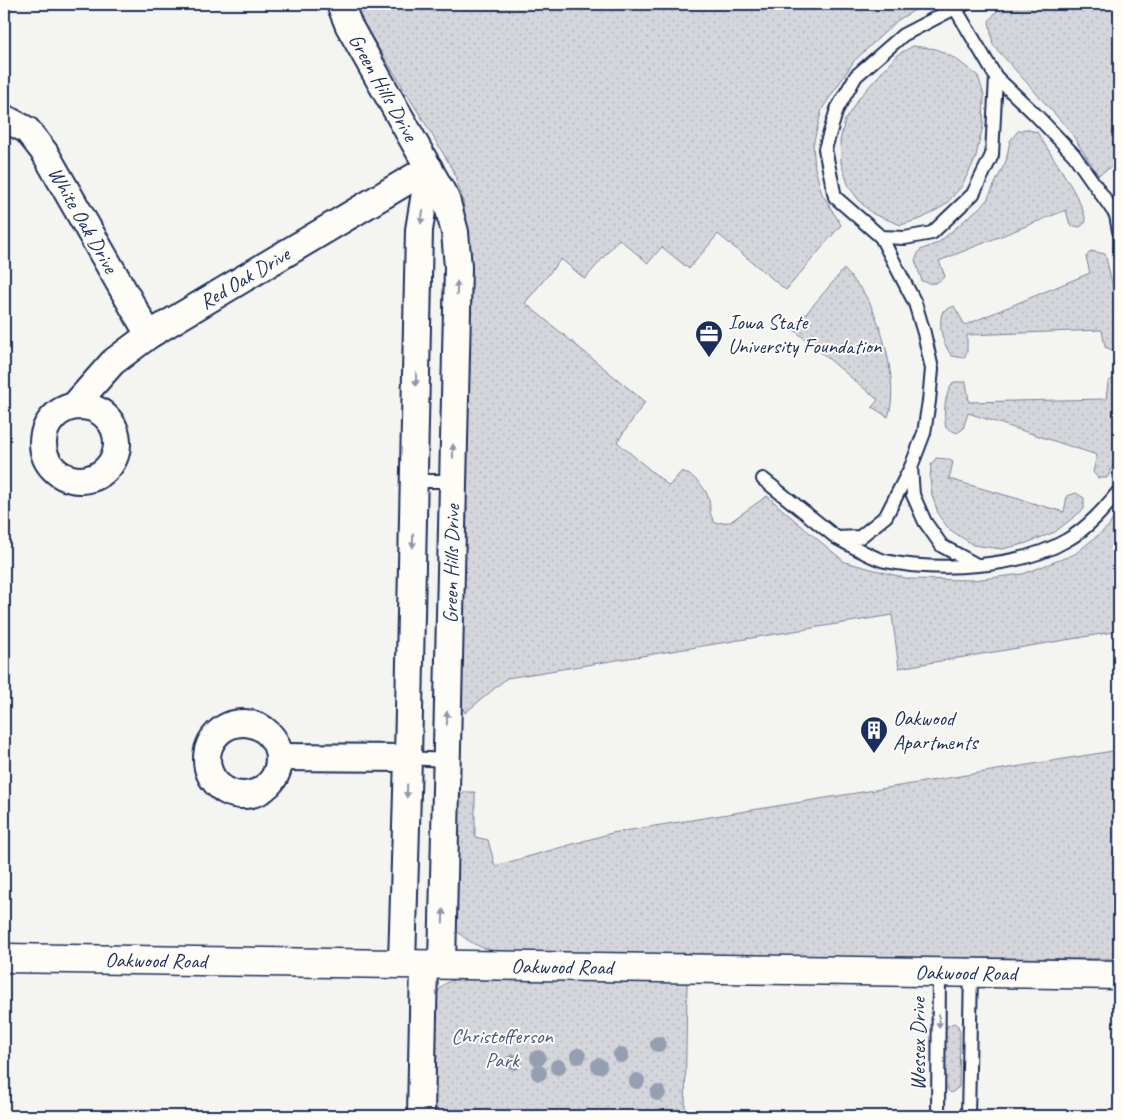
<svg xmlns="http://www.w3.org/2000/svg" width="1123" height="1120" viewBox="0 0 1123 1120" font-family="Caveat,sans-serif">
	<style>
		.grass { fill: url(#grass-dots); stroke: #78829c }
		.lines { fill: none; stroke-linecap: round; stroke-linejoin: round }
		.service-casing { stroke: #1b2f5e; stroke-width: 16 }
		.minor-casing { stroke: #1b2f5e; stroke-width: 30 }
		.tertiary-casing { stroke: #1b2f5e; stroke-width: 31 }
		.service { stroke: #fdfcf7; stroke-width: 12 }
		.minor { stroke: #fdfcf7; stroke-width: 26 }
		.tertiary { stroke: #fdfcf7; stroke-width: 28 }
		.tree { fill: #969fb1 }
		.oneway { fill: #8c96aa }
		.labels { text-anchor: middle; stroke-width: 4; stroke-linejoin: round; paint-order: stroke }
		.street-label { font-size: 21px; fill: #1b2f5e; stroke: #fdfcf7 }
		.poi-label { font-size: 21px; fill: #1b2f5e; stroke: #fdfcf7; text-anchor: start }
		.park-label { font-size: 21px; fill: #49597d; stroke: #fdfcf7 }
	</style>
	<defs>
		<pattern id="grass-dots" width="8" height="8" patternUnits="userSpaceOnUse" patternTransform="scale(1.25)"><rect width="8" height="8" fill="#d4d6db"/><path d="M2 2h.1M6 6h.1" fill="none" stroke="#b5b8be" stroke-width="1.8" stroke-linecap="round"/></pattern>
	</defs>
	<rect width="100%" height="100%" fill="#f4f4f1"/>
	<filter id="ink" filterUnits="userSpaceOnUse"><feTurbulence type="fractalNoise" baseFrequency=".02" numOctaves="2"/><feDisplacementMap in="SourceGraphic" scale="10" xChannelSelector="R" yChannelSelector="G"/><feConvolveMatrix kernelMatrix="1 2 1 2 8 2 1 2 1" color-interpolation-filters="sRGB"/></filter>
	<g filter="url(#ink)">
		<g class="grass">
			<path d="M354 4H925L898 20 854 61 822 109 813 145 815 168 822 194 841 225 786 290 718 234 689 269 662 247 648 263 619 239 585 279 561 259 525 303 645 402 617 442 669 486 682 471C694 476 706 487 709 500 711 511 708 512 715 523L730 522 767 496 799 524 845 562 909 579 973 580 1023 574 1075 554 1108 527 1119 510V631L899 668 892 615 507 678 465 713 461 702 467 238 463 201 453 170 425 123 363 23Z"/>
			<polygon points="1002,4 1119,4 1119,170 1116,164 1098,175 1070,131 993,45 989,21"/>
			<polygon points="913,46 936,49 956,59 978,76 984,95 983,126 975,160 961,187 945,205 923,218 901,225 873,214 862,204 849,187 841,163 840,141 845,120 859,98 897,55"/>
			<path d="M1025 129 1037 132C1050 154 1083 199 1086 222L1080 227 1070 225 1066 210 939 261 945 276C937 284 933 285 922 281L915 260 920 250 938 243 986 202 1006 161 1010 141 1018 131Z"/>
			<path d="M1091 251 1105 254 1119 311V347L1112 350 1105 347 1102 330 967 335V352L964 358 952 356C943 345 937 325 943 311L954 306 965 325 1090 273 1086 257Z"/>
			<path d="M844 269C850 276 856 283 862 290 881 317 900 386 888 417L872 407 878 400 793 329Z"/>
			<path d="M1114 378 1119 381C1119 414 1123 448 1107 478H1098L1093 472 1097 455 968 413 963 429 957 433 946 428C943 414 944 393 954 382H966L969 402 1106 399 1108 382Z"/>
			<polygon points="936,458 947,459 953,462 949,479 1064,512 1067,496 1076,493 1084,498 1084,509 1055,532 1024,544 1002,549 973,545 949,529 939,516 932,495 930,479 931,465"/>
			<path d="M1119 750V959L522 954C494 952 475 950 455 929L458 802 463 792H475V837L488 840 495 866 612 833Z"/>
			<path d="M459 978 687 982 685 1116H433V1005C438 988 442 983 459 978Z"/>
			<polygon points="954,1023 958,1026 960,1032 959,1087 951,1093 944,1086 944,1032 947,1026"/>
		</g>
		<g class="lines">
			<g class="service-casing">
				<g id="service">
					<polyline points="955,8 996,77 992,155 973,194 932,233 905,238 881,237 835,197 825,149 837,109 856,76 903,35 955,8 965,4"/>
					<polyline points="996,77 1036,115 1074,155 1116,215 1119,231"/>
					<path d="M881 237 915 303 924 333 932 369 929 401 924 433 911 467 886 516 860 537 837 538C851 545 871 558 885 561 938 572 1020 568 1067 540 1087 529 1105 508 1119 491"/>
					<polyline points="911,467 913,495 925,522 942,546 975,564"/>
					<polyline points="763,479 837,538"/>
					<polyline points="414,481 452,481"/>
					<polyline points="408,758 446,760"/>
					<polyline points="938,1116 939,973"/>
					<polyline points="968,1116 971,973"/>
				</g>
			</g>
			<g class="minor-casing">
				<g id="minor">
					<path id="s1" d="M340 4 349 26 446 199 455 232 458 267 442 964"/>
					<path id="s2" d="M4 118 27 130 45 153 149 335"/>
					<circle cx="80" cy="443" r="37"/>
					<path id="s3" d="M74 406 113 362 149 335 429 168"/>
					<circle cx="243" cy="759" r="36"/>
					<polyline points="279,757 408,758"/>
					<polyline points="402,963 408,758 419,230 429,168"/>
					<polyline points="421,1116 424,964"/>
				</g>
			</g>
			<g class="tertiary-casing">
				<g id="tertiary">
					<path id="s4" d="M4 958 1119 975"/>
				</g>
			</g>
			<use href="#service" class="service"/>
			<use href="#minor" class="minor"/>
			<use href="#tertiary" class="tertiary"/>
		</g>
		<g class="tree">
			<circle cx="658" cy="1044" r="8"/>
			<circle cx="621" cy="1055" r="8"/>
			<circle cx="578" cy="1056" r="8"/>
			<circle cx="538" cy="1058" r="8"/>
			<circle cx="514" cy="1062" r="8"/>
			<circle cx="599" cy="1066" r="8"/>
			<circle cx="558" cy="1067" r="8"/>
			<circle cx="539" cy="1073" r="8"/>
			<circle cx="637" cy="1081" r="8"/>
			<circle cx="658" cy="1093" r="8"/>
		</g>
		<defs><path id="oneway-solid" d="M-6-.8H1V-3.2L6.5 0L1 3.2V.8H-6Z" transform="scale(1.25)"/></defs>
		<g class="oneway">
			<use href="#oneway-solid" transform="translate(422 217) rotate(99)"/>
			<use href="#oneway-solid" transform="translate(457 288) rotate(-89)"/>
			<use href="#oneway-solid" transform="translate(416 379) rotate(91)"/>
			<use href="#oneway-solid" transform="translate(453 451) rotate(-89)"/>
			<use href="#oneway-solid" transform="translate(413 541) rotate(91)"/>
			<use href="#oneway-solid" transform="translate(447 718) rotate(-89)"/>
			<use href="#oneway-solid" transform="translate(407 791) rotate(92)"/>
			<use href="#oneway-solid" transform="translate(443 916) rotate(-89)"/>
			<use href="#oneway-solid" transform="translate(939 1021) rotate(90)"/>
		</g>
	</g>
	<defs>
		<g id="office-pin" transform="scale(1.4375)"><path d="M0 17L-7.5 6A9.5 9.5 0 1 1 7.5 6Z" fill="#1b2f5e" stroke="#fdfcf7"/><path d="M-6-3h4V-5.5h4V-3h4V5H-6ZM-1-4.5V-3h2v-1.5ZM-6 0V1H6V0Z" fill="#fff"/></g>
		<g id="building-pin" transform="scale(1.4375)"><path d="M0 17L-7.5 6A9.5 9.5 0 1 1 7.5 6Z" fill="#1b2f5e" stroke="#fdfcf7"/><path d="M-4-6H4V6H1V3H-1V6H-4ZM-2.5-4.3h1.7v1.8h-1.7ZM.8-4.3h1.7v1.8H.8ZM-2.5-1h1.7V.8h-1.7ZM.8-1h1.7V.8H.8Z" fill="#fff"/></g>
	</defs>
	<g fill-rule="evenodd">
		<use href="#office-pin" x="709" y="334"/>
		<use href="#building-pin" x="874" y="730"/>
	</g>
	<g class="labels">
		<g class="street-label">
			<text dy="7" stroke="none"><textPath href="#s1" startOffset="94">Green Hills Drive</textPath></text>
			<text dy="7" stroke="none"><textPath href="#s2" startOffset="132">White Oak Drive</textPath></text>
			<text dy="7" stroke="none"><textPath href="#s3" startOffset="215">Red Oak Drive</textPath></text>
			<text transform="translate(451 564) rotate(-89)" y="7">Green Hills Drive</text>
			<text dy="7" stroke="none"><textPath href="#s4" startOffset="152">Oakwood Road</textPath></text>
			<text dy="7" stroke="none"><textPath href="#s4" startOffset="558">Oakwood Road</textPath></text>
			<text dy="7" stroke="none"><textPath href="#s4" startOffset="962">Oakwood Road</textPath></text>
			<text transform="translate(918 1044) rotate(-90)" y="7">Wessex Drive</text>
		</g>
		<g class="poi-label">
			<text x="728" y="329">Iowa State<tspan x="728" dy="24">University Foundation</tspan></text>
			<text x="893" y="725">Oakwood<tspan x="893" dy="24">Apartments</tspan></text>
		</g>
		<g class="park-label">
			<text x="502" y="1043">Christofferson<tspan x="502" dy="24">Park</tspan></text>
		</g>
	</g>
	<rect width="1123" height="1120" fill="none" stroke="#fdfcf7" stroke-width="20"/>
	<rect x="10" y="10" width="1103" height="1100" fill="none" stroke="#1b2f5e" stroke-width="2" filter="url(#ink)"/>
</svg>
